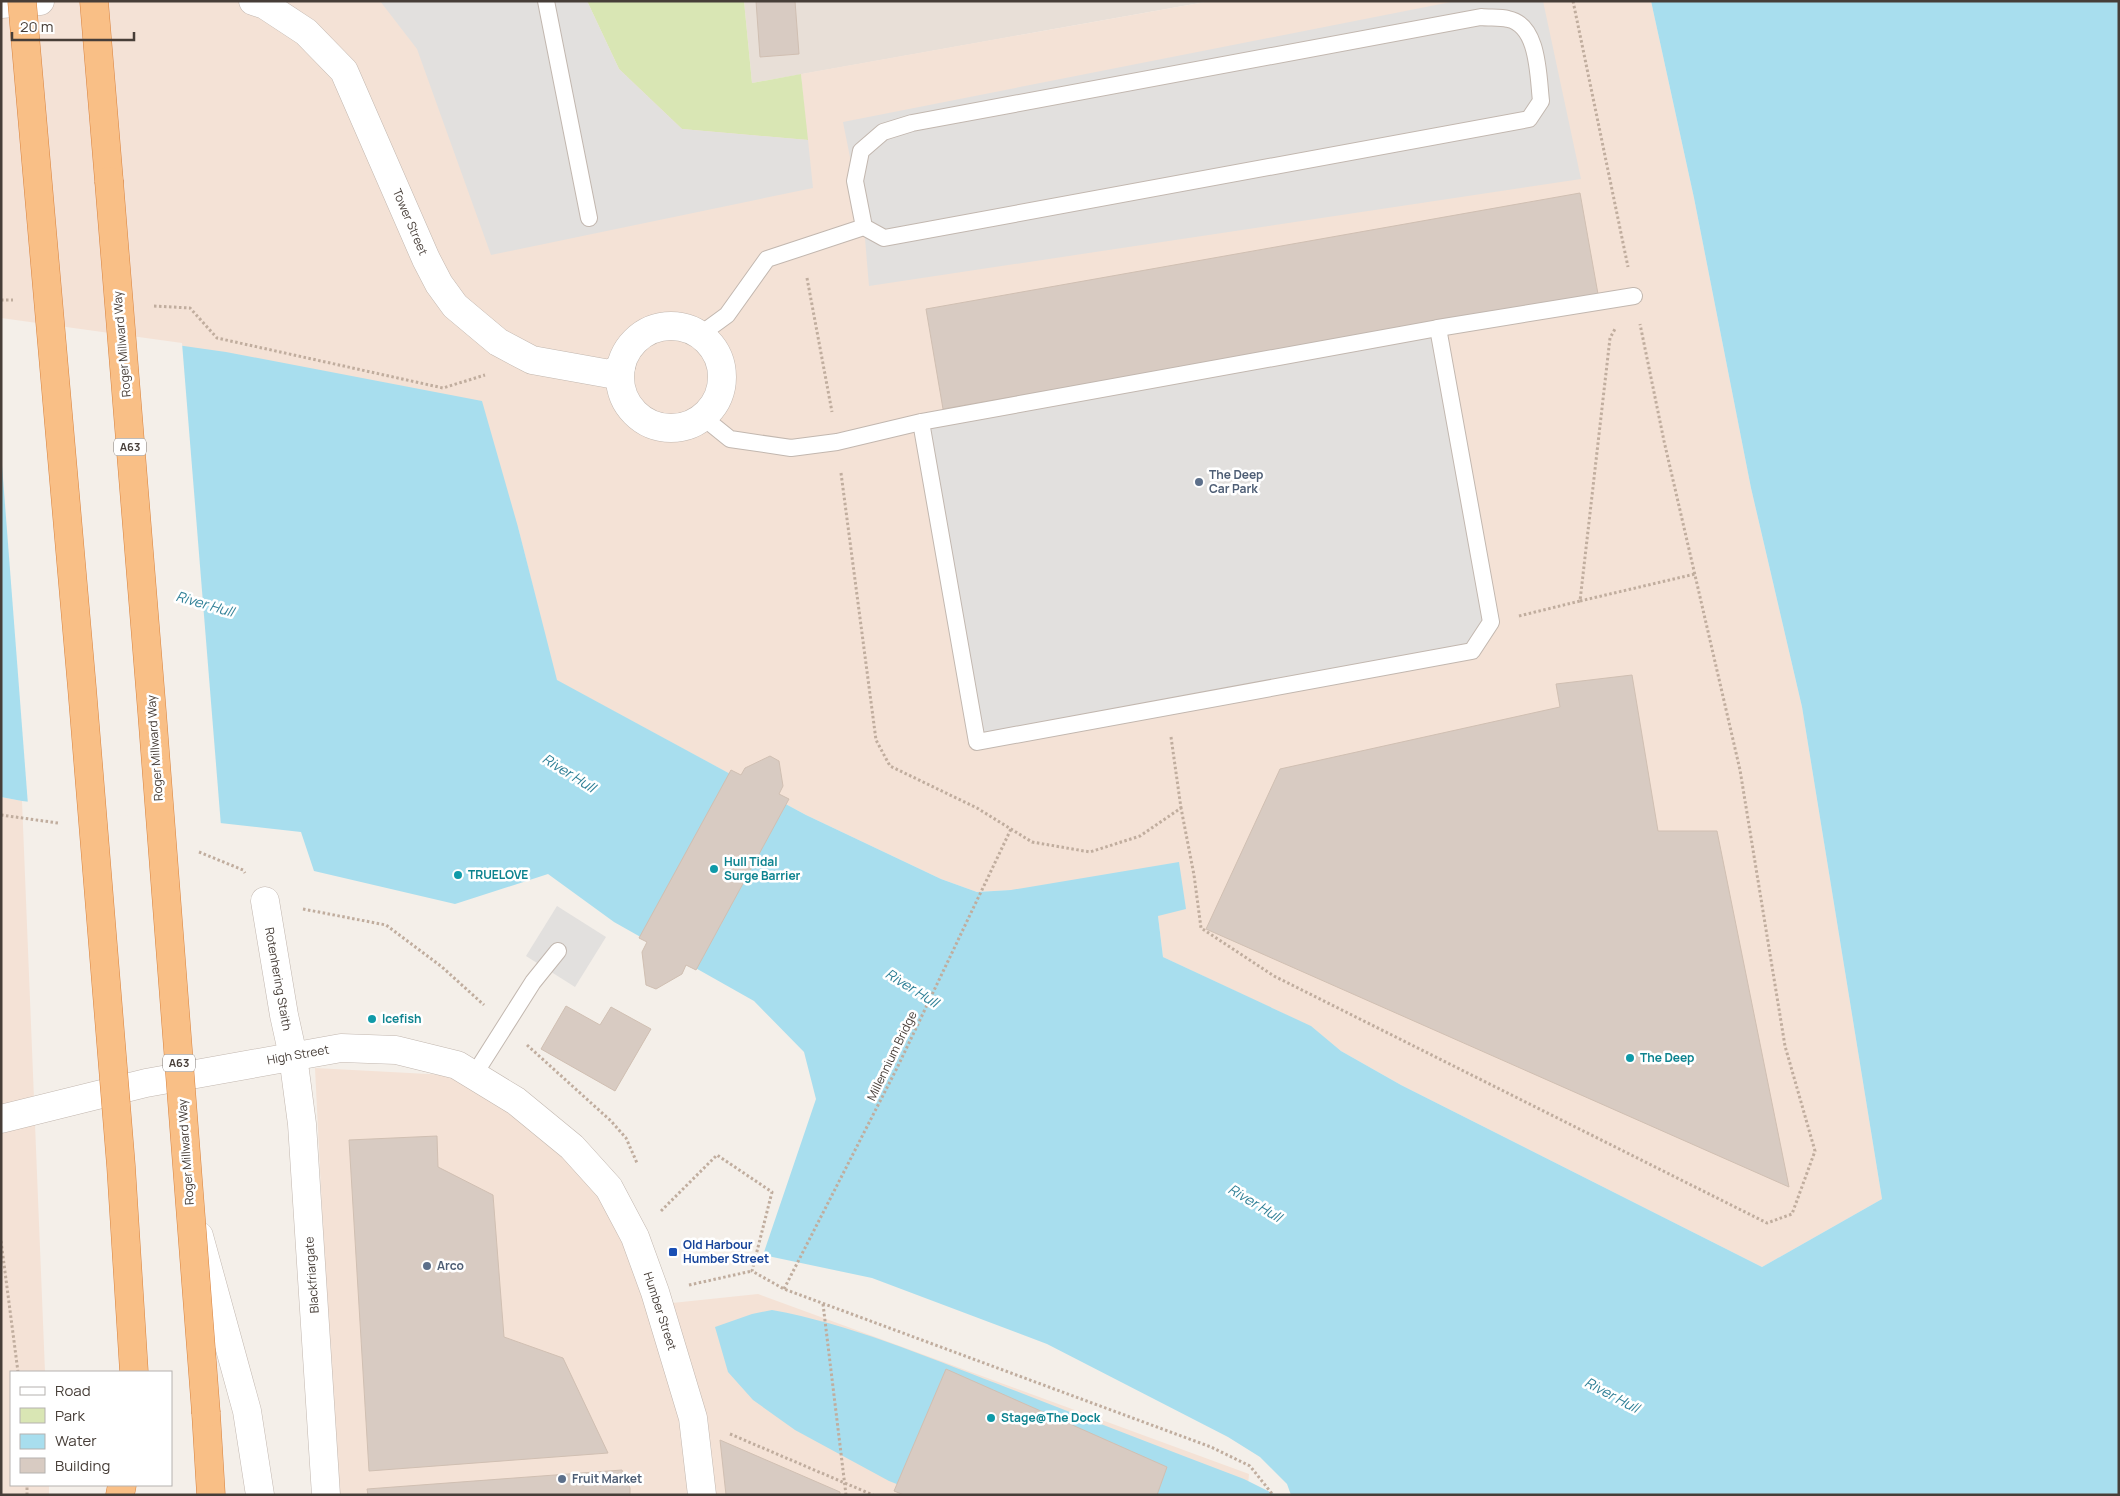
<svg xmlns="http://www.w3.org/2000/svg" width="2120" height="1496" viewBox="0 0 2120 1496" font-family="Manrope,sans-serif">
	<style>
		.residential { fill: #e8dfd7 }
		.commercial { fill: #f4e2d6 }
		.green { fill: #d9e6b4 }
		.parking { fill: #e2e0de }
		.water { fill: #a8deee }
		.pier { fill: #f4efe9 }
		.building { fill: #d8cbc2; stroke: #d0bfb2 }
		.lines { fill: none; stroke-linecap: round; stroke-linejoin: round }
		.service-casing { stroke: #c2b7af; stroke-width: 18 }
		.minor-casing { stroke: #c2b7af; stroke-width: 29 }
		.trunk-casing { stroke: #d78340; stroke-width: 29 }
		.path { stroke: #c0ad9e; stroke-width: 3; stroke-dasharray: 2.5 2.5; stroke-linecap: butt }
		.service { stroke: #fff; stroke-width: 16 }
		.minor { stroke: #fff; stroke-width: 28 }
		.trunk { stroke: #f9bf86; stroke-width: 28 }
		.trunk-bridge-casing { stroke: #d78340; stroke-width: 29; stroke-linecap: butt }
		.trunk-bridge { stroke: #f9bf86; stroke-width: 28 }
		.service-dot { fill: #5c6f8a; stroke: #fff; stroke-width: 2 }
		.culture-dot { fill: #0f9aa8; stroke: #fff; stroke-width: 2 }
		.transit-dot { fill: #1a4fb4; stroke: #fff; stroke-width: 2 }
		.labels { text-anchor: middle; stroke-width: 5; stroke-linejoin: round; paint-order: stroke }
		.shield { fill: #fff; stroke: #7e7874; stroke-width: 1 }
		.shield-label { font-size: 11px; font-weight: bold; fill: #473e38 }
		.street-label { font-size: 12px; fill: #473e38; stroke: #fff }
		.service-label { font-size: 12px; font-weight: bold; fill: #4e5e75; stroke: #fff; text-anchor: start }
		.culture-label { font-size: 12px; font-weight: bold; fill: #0d838f; stroke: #fff; text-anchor: start }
		.transit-label { font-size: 12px; font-weight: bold; fill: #164399; stroke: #fff; text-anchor: start }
		.water-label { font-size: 14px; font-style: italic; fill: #308097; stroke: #fff }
	</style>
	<rect width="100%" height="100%" fill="#f4efe9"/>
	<polygon class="residential" points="744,1 1211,1 752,83"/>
	<g class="commercial">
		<polygon points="1,1 587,1 619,69 807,140 801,74 1211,1 1651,1 1694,198 1751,488 1802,707 1882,1199 1762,1267 1401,1085 1341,1051 1310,1026 1163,957 1158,916 1011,890 977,892 941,879 806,815 556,680 518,527 1,320"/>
		<polygon points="1,797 22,801 45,1372 11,1372 11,1485 49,1485 49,1495 1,1495"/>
		<polygon points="315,1068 466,1076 613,1199 653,1305 758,1294 1249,1474 1247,1495 336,1495"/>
	</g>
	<polygon class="green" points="587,1 744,1 752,83 801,74 808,140 682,129 619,69"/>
	<g class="parking">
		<polygon points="380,1 587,1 619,69 682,129 808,140 813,188 491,255 417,49"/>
		<polygon points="1456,1 1543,1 1581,179 869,286 864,227 843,122"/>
		<polygon points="1438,328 1491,622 1472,651 977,742 921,422"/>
		<polygon points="557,906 606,937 575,987 526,956"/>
	</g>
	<g class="water">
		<polygon points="1651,1 2119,1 2119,1495 1291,1495 1287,1484 1260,1457 1228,1437 1047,1344 872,1278 763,1255 816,1099 804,1052 754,1001 614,922 548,874 455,904 314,871 301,832 22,801 1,797 1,320 226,352 482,401 518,527 557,680 806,815 941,879 977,892 1011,890 1179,862 1186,909 1158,916 1163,957 1311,1026 1341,1051 1401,1085 1762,1267 1882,1199 1802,707 1751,488 1694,198"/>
		<path d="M772 1310C850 1324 924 1356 998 1384 1080 1416 1162 1448 1244 1479L1276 1495H925L889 1481 795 1430 753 1400 728 1372 715 1327 752 1314Z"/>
	</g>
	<polygon class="pier" points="1,318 182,343 221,826 28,805 1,452"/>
	<g class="building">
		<polygon points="756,1 795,1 799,54 760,57"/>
		<polygon points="1580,193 1598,294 943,409 926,309"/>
		<polygon points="1632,675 1658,831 1717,831 1789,1187 1206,929 1280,769 1560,707 1556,684"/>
		<polygon points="770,756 779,761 783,786 779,794 789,799 696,970 686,965 682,974 656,989 646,985 642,952 647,942 639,938 731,770 741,775 745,768"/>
		<polygon points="566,1006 600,1025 611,1007 651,1029 615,1091 541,1049"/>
		<polygon points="437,1136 438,1167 493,1195 504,1337 563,1358 608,1453 369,1471 349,1140"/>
		<polygon points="946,1369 1167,1467 1157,1495 904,1495 894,1491"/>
		<polygon points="720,1440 840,1492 840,1495 726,1495"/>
		<polygon points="622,1470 630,1488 630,1495 368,1495 367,1489"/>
	</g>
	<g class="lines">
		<g class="service-casing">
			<g id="service">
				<polyline points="546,1 589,218"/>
				<polyline points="1438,328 1634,296"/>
				<path d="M701 334 727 315 767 259 864 227 884 238 1529 119 1541 101C1538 76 1539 25 1508 19 1500 17 1490 18 1481 17L912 123 883 132 861 151 855 181 864 227"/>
				<polyline points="704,418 730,439 791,448 837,442 921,422 1438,328 1491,622 1472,651 977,742 921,422"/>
				<polyline points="474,1075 533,982 558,951"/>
			</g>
		</g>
		<g class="minor-casing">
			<g id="minor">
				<polyline points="253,1 265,5 306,32 344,71 426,259 439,284 455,306 498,342 532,360 610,374 621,367"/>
				<polyline points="1,4 40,1"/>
				<circle cx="671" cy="377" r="51"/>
				<polyline points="265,901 284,1015 293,1056 302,1124 326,1495"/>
				<polyline points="1,1119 146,1083 341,1048 396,1050 457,1065 516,1101 572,1147 609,1188 635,1237 655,1292 693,1418 702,1495"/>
				<polyline points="199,1236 247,1411 260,1495"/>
			</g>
		</g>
		<g class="trunk-casing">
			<g id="trunk">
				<polyline points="94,1 109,181"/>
				<polyline points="206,1413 211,1495"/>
				<polyline points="120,1495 122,1485"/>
			</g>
		</g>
		<g class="path">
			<polyline points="1573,1 1628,267"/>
			<polyline points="807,278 832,412"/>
			<polyline points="1,300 13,300"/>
			<polyline points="154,306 190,308 217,338 443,388 485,375"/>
			<polyline points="841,473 876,740 890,766 977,808 1032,842 1090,852 1140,836 1181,808 1194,875 1201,928 1274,976 1767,1223 1792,1214 1815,1151 1785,1046 1740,770 1664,441 1640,324"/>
			<polyline points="1580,601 1695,574"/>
			<polyline points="1519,616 1580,601 1610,338 1615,329"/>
			<polyline points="1171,737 1181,808"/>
			<polyline points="1,815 58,823"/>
			<polyline points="199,852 243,870 245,873"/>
			<polyline points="303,909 386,925 442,967 484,1005"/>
			<polyline points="527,1045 611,1121 626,1138 637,1163"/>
			<polyline points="661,1211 717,1155 772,1192 752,1271 784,1289 1211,1447 1250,1466 1273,1495"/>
			<polyline points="1,1241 18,1372"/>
			<polyline points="689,1285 752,1271"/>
			<polyline points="784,1289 897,1068 1011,829"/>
			<polyline points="823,1304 846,1495"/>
			<polyline points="730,1434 873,1495"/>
			<polyline points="27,1495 27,1485"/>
		</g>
		<use href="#service" class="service"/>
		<use href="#minor" class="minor"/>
		<use href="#trunk" class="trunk"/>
		<g class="trunk-bridge-casing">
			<g id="trunk-bridge">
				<polyline points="22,1 82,688 121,1166 134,1372"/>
				<polyline points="109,181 152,712 206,1413"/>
			</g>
		</g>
		<use href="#trunk-bridge" class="trunk-bridge"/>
	</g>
	<g class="service-dot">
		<circle cx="1199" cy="482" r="5"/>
		<circle cx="427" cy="1266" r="5"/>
		<circle cx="562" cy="1479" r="5"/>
	</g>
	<g class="culture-dot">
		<circle cx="714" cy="869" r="5"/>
		<circle cx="458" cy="875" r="5"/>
		<circle cx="372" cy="1019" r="5"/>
		<circle cx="1630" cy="1058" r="5"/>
		<circle cx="991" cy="1418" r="5"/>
	</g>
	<rect class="transit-dot" x="668" y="1247" width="10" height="10" rx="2.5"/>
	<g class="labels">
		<g class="shield">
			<rect x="114" y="438.5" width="32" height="17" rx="4"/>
			<rect x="163" y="1054.5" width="32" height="17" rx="4"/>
		</g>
		<g class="shield-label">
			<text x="130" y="451">A63</text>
			<text x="179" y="1067">A63</text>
		</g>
		<g class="street-label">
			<text transform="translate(410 222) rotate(67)" y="4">Tower Street</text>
			<text transform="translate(122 344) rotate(-95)" y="4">Roger Millward Way</text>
			<text transform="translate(155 748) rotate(-94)" y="4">Roger Millward Way</text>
			<text transform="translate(278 979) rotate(80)" y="4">Rotenhering Staith</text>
			<text transform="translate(298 1055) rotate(-10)" y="4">High Street</text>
			<text transform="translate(892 1056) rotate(-64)" y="4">Millennium Bridge</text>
			<text transform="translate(186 1152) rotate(-94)" y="4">Roger Millward Way</text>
			<text transform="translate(312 1275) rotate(-94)" y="4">Blackfriargate</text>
			<text transform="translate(660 1311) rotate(72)" y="4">Humber Street</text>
		</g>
		<g class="service-label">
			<text x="1209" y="479">The Deep<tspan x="1209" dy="14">Car Park</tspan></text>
			<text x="437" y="1270">Arco</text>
			<text x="572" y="1483">Fruit Market</text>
		</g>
		<g class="culture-label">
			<text x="724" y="866">Hull Tidal<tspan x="724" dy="14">Surge Barrier</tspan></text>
			<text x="468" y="879">TRUELOVE</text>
			<text x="382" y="1023">Icefish</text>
			<text x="1640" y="1062">The Deep</text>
			<text x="1001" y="1422">Stage@The Dock</text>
		</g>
		<g class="transit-label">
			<text x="683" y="1249">Old Harbour<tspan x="683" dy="14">Humber Street</tspan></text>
		</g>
		<g class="water-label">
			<text transform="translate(205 604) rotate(16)" y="5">River Hull</text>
			<text transform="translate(569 773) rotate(32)" y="5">River Hull</text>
			<text transform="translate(912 988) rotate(32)" y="5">River Hull</text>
			<text transform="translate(1255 1203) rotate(31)" y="5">River Hull</text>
			<text transform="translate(1612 1395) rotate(28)" y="5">River Hull</text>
		</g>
	</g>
	<rect width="2120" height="1496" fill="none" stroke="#473e38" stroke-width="5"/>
	<rect x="10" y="1371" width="162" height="115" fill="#ffffff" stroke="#b5b2af"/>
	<rect x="20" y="1387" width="25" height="8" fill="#ffffff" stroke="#b5b2af"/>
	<text x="55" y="1396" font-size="15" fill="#473e38">Road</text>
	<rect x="20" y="1408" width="25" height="15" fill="#d9e6b4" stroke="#b5b2af"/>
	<text x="55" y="1421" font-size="15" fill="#473e38">Park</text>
	<rect x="20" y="1434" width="25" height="15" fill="#a8deee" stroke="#b5b2af"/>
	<text x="55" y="1446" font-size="15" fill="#473e38">Water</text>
	<rect x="20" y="1458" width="25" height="15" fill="#d8cbc2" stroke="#b5b2af"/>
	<text x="55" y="1471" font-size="15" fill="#473e38">Building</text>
	<path d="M12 32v8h122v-8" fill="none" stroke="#473e38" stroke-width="2.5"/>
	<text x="20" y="32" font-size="15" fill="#473e38" stroke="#ffffff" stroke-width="4" paint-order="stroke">20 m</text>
</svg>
